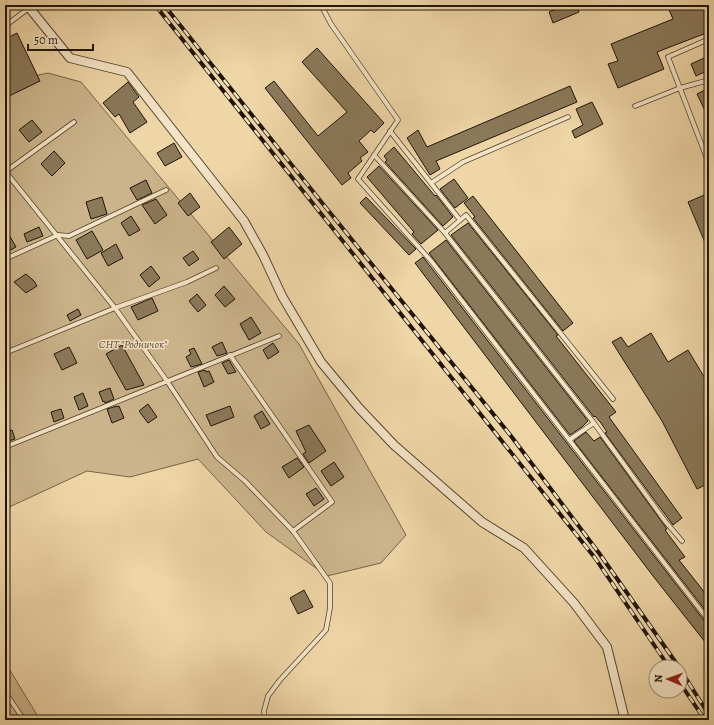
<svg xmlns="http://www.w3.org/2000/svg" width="714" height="725" viewBox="0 0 714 725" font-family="Alegreya,serif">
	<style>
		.green { fill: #ccb58c; stroke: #76644a }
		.building { fill: #8b795a; stroke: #1f1407 }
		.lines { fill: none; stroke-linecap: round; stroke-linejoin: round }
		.service-casing { stroke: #53442f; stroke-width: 5.5 }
		.minor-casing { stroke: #53442f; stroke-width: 10 }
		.service { stroke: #f5e4c6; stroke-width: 4 }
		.minor { stroke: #f5e4c6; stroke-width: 8 }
		.rail-casing { stroke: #1f1407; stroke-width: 4 }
		.rail { stroke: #f5e4c6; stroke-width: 2.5; stroke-dasharray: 8; stroke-linecap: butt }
		.labels { text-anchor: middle; stroke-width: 3; stroke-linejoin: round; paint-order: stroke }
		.park-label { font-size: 11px; font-style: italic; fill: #5c4c36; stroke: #f5e4c6 }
	</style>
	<rect width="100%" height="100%" fill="#efd6a7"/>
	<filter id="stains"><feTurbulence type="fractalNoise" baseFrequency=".005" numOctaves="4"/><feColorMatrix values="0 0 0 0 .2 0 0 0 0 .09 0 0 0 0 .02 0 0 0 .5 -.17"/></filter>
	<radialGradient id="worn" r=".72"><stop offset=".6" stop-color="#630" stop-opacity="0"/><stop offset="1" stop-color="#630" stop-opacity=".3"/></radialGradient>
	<g class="green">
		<polygon points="48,73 81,82 299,344 406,535 381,563 327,576 266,532 198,459 130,477 87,471 5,509 5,82"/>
		<polygon points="5,662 37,715 41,720 5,720"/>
	</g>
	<g class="building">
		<polygon points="566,5 576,5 579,12 553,23 549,12"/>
		<polygon points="667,5 709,5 709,32 657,52 664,69 618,88 608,64 618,61 611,44 673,19"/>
		<polygon points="17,33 40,81 5,98 5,39"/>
		<polygon points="317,48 384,123 374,133 371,130 359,141 368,152 360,158 362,161 348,173 351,178 342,185 265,88 274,81 318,136 347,112 302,62"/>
		<polygon points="704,58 709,70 696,76 691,64"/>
		<polygon points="128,82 139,97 133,102 147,122 130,133 119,114 115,117 103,103"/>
		<polygon points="570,86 577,102 436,161 440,169 430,175 407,138 418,130 427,147"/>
		<polygon points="709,88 709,119 697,94"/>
		<polygon points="592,102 603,124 575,138 572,131 583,125 576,109"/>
		<polygon points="32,120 42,132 29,142 19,130"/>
		<polygon points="174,143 182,157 165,166 157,153"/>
		<polygon points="394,147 435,196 436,195 453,217 443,226 385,162 387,160 384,156"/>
		<polygon points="54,151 65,163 52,176 41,164"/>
		<polygon points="379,166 438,230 421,244 412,234 414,232 367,177"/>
		<polygon points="454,179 468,198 455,208 440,189"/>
		<polygon points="146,180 152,193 137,200 130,188"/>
		<polygon points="190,193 200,207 188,216 178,203"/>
		<polygon points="709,193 709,252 688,202"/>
		<polygon points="473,196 573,323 563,331 473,218 475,217 464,203"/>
		<polygon points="102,197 107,214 91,219 86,202"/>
		<polygon points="366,197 416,249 409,255 360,203"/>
		<polygon points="156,199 167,215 155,224 142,205"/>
		<polygon points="131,216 140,230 129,236 121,223"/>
		<polygon points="468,223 558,335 556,336 616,412 609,417 682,518 673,525 605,433 607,432 601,423 595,416 594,417 451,235"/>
		<polygon points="39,227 43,236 27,242 24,234"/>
		<polygon points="229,227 242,244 224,259 211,242"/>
		<polygon points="5,228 16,247 5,253"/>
		<polygon points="92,231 103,250 87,259 76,240"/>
		<polygon points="446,240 588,421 582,427 570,435 429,253"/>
		<polygon points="116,244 123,258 108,266 101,253"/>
		<polygon points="193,251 199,259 189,266 183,258"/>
		<polygon points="423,257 706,623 709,624 709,647 653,576 415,263"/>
		<polygon points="151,266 160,278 149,287 140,275"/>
		<polygon points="26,274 34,281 37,286 26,293 14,282"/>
		<polygon points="224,286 235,299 225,307 215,295"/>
		<polygon points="197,294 206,305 198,312 189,301"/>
		<polygon points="152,298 158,311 138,320 131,307"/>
		<polygon points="78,309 81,315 70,321 67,315"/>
		<polygon points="251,317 261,333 249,340 240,324"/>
		<polygon points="651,333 668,362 688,350 709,385 709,483 697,489 662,421 612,342 621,337 628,347"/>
		<polygon points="222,342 227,353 217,356 212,347"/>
		<polygon points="273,343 279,352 268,359 263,350"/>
		<polygon points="122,345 144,385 126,390 106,354"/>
		<polygon points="69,347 77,363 62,370 54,354"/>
		<polygon points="194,348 202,364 191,367 186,357 191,354 189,350"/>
		<polygon points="229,360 236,372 228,374 222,363"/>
		<polygon points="205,370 206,372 209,371 214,382 204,387 198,372"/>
		<polygon points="110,388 114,399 105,403 104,401 103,402 99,392"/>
		<polygon points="83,393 88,406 79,410 74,397"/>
		<polygon points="148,404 157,417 148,423 139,411"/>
		<polygon points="117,406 117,407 119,406 124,418 112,423 107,409"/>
		<polygon points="230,406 234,417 211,426 206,415"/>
		<polygon points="61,409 64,418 54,422 51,412"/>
		<polygon points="262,411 270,424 261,429 254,416"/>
		<polygon points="309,425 326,451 309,463 303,454 306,452 296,431"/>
		<polygon points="12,430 15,439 5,442 5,432"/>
		<polygon points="586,432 594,441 600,437 667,529 665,530 685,557 679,560 709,598 709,615 574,441"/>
		<polygon points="297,458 304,467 289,478 282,467"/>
		<polygon points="334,462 344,477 331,486 321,471"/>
		<polygon points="316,488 324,499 314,506 306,494"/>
		<polygon points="304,590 313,607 298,614 290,598"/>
	</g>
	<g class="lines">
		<g class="service-casing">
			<g id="service">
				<polyline points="321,5 331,24 398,120 358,179 432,262 709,621"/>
				<polyline points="5,26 29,8"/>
				<polyline points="709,39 668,57 709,164"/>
				<polyline points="635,106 680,88 709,80"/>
				<polyline points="390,131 460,220"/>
				<polyline points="374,155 445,233 594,423 569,440"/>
				<polyline points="5,171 115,308 167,381 217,457 245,481 293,531 330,583 330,608 326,630 280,680 268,696 264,711 265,720"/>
				<polyline points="5,172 74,122"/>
				<polyline points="431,183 463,162 568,117"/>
				<polyline points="445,233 466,215 613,399"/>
				<polyline points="5,259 58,235 69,236 166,190"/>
				<polyline points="5,353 115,308 187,282 216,268"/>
				<polyline points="230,355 332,502 293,531"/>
				<polyline points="594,423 665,521 682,541"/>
				<polyline points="5,447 279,336"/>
				<polyline points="5,692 24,720"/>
			</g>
		</g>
		<g class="minor-casing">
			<polyline id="minor" points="27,5 70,58 127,72 244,221 263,255 282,296 321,362 359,408 394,445 482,522 524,548 574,603 607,647 625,720"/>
		</g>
		<use href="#service" class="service"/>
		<use href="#minor" class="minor"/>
		<g class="rail-casing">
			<g id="rail">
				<polyline points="155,5 595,558 669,667"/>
				<polyline points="164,5 323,204 511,436 599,553 679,667"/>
				<polyline points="680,669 709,715"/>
				<polyline points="680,683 705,720"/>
			</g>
		</g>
		<use href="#rail" class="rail"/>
	</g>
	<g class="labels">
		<g class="park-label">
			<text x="133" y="348">СНТ "Родничок"</text>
		</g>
	</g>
	<rect width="714" height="725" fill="none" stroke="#efd6a7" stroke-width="20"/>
	<rect x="6" y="6" width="702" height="713" fill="none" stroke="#1f1407" stroke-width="2"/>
	<rect x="10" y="10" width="694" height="705" fill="none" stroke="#1f1407"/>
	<g transform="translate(668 679) rotate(272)"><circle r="19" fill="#f5e4c6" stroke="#9f917a"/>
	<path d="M0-3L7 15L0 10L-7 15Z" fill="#8f2418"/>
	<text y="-6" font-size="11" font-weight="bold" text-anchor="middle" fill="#1f1407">N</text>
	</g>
	<path d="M28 44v6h65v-6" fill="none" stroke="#1f1407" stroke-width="2"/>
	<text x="34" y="44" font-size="12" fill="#1f1407" stroke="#f5e4c6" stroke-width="3" paint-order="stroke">50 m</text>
	<rect width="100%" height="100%" filter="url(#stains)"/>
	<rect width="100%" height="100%" fill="url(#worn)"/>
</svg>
